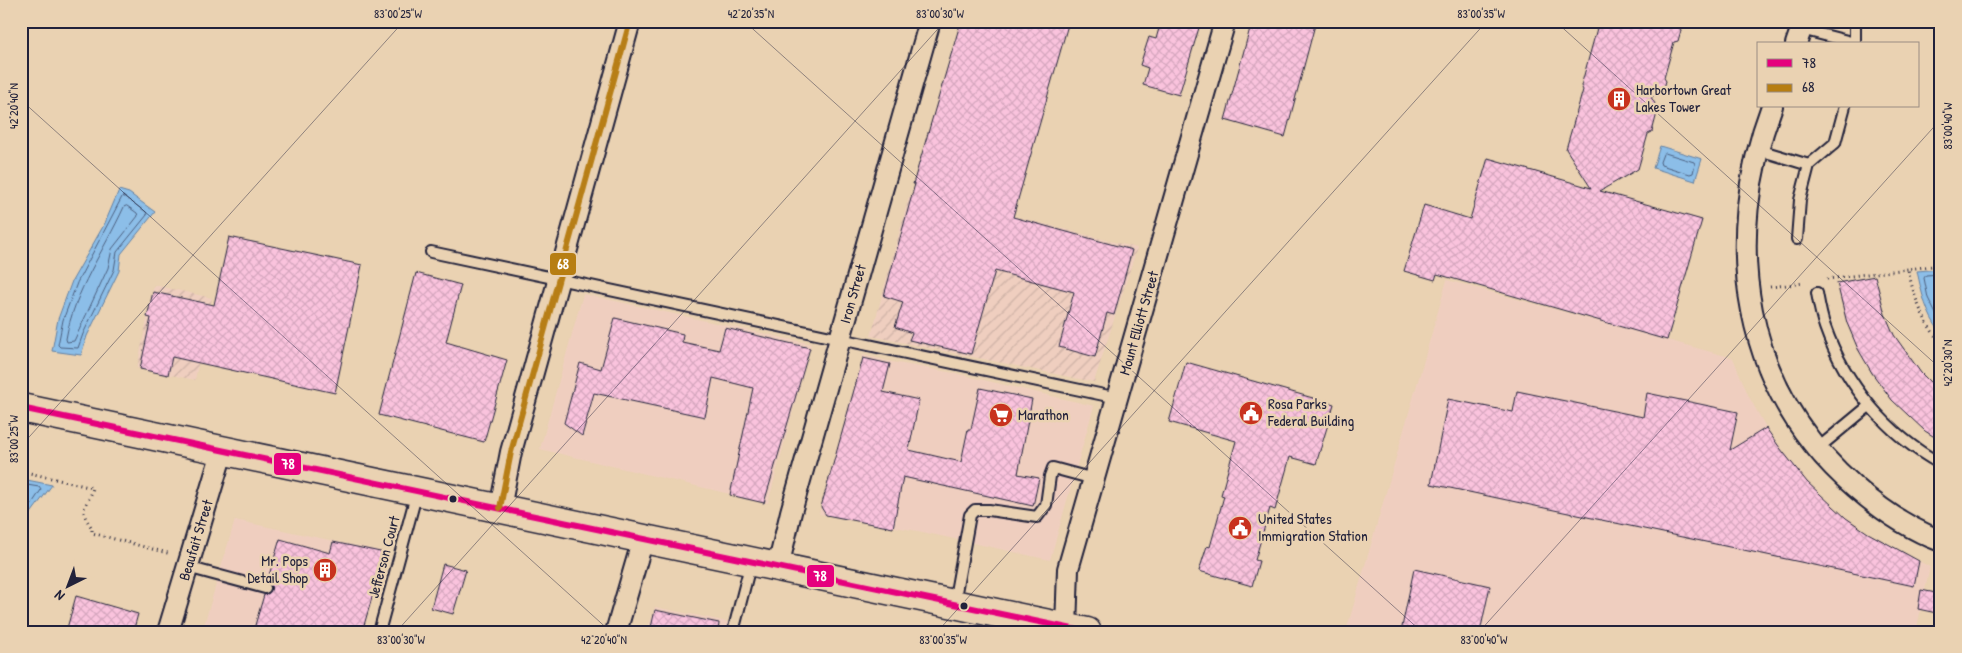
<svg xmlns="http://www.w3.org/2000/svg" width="1962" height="653" viewBox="0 0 1962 653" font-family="'Patrick Hand',sans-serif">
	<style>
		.built { fill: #efcebf }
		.industrial { fill: url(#industrial-furrows) }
		.water { fill: #8cbee8; stroke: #6280a3 }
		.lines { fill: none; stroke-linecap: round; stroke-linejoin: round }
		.shore { stroke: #4c6080; stroke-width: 1 }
		.building { fill: url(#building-cross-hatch); stroke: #22223b }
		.lane-casing { stroke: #22223b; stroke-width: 14 }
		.street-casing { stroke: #22223b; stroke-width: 24 }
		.secondary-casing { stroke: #22223b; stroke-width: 31 }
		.path { stroke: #22223b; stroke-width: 3; stroke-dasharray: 1 4; stroke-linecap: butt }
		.lane { stroke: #ead2b2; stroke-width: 10 }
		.street { stroke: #ead2b2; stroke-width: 20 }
		.secondary { stroke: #ead2b2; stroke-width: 28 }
		.bus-1-casing { stroke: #ead2b2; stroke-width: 10 }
		.bus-2-casing { stroke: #ead2b2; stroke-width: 10 }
		.bus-1 { stroke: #e5007d; stroke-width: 6 }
		.bus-2 { stroke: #b77e12; stroke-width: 6 }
		.ticks { fill: none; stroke: #22223b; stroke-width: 1; stroke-opacity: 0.45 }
		.bus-dot { fill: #22223b; stroke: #ead2b2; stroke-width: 2 }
		.labels { text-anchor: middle; stroke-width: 5; stroke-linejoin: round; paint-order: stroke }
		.poi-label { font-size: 15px; fill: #22223b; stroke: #ead2b2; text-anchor: start }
		.street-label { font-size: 15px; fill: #22223b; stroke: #ead2b2 }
		.line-badge { stroke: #ead2b2; stroke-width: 2 }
		.badge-label { font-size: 14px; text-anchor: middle; font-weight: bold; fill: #fff }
		.neatline { fill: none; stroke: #22223b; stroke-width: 2 }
		.ticks-label { font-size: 12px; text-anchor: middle; fill: #22223b }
	</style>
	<defs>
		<pattern id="industrial-furrows" width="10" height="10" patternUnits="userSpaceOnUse" patternTransform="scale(1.25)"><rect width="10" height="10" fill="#efcebf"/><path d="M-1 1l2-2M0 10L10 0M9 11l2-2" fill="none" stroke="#cdb1a5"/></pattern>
		<pattern id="building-cross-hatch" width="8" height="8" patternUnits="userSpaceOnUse" patternTransform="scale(1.25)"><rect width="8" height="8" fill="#fac3dd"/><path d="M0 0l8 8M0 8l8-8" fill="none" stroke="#d6a7bf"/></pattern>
	</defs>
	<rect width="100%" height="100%" fill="#ead2b2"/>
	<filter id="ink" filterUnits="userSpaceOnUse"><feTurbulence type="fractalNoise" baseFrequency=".02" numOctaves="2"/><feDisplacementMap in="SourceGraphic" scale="10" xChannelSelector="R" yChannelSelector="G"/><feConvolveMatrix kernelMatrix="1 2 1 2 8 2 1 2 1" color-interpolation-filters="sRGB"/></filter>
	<g filter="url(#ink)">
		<g class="built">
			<polygon points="1447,280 1733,358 1749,397 1768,431 1818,495 1865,532 1930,567 1916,632 1364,632 1347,628"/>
			<polygon points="583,294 811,344 768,503 540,449"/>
			<polygon points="863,355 892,362 954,373 1094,406 1050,560 918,531 819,514"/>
			<polygon points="235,520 386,552 363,632 202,632"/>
			<polygon points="655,607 700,616 772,632 647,632"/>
		</g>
		<g class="industrial">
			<polygon points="909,197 1011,226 1013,216 1137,248 1094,382 871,336"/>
			<polygon points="154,285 212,298 195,380 137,368"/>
		</g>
		<g class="water">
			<polygon points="1660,146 1702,159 1695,181 1653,168"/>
			<polygon points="119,190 129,193 155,212 121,254 119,271 87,336 81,355 52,351 58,319 72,281 105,223"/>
			<path d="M1941 269V333C1926 314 1922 294 1917 271Z"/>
			<polygon points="22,479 52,485 29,516 21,517"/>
		</g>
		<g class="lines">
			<g class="shore">
				<polygon points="1665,153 1694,162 1695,164 1693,173 1690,174 1661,165 1660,162 1663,154"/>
				<polygon points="123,196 146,212 147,215 117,252 114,270 83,334 78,348 60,347 58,345 63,320 77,283"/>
				<path d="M127 206 137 213 138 216 112 249 108 268 74 341 67 342 66 339C74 291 104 251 124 207Z"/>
				<polyline points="1941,274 1926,275 1924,278 1928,298 1941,324"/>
				<polyline points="21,484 39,487 41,490 27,511 21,512"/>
			</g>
		</g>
		<g class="building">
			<polygon points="961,21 1069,21 1013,217 1132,250 1114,315 1107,313 1095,357 1059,347 1074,292 995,271 971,354 909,340 912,333 895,327 903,302 884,296 915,184 913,184"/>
			<polygon points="1161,21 1201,21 1179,95 1143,85 1148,68 1140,65 1149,37 1156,39"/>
			<polygon points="1252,21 1316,21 1285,137 1225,120"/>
			<polygon points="1599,21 1675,21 1681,30 1678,41 1674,42 1664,78 1666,81 1663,91 1651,97 1658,109 1652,132 1648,134 1638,169 1600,191 1702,220 1667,340 1437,274 1435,280 1404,271 1424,205 1470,219 1488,158 1591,188 1566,149 1583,90 1581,86"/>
			<polygon points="229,237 362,265 335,393 172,357 168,375 140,369 151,318 147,317 153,292 214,305"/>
			<polygon points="416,273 461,285 446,342 507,360 484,442 379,415"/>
			<polygon points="1875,276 1885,314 1894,335 1921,373 1941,393 1941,441 1925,431 1892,400 1872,373 1858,349 1847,323 1837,283"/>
			<polygon points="615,318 683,334 682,342 719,350 725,328 810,348 764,503 730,495 753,388 713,378 705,417 594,393 582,436 564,423 580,363 601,369"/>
			<polygon points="863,358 890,364 883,392 919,400 909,450 961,462 968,429 971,429 980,388 1032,399 1018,474 1039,478 1033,506 903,477 893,528 826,515 821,507"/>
			<polygon points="1186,362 1334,404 1316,464 1290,457 1275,510 1270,508 1255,560 1259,561 1252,586 1199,571 1207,546 1210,547 1224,496 1221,495 1236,441 1169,422"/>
			<polygon points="1517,391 1643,417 1647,393 1738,412 1730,450 1766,428 1780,448 1807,482 1846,518 1868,533 1919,561 1914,586 1431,484 1448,399 1513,412"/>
			<polygon points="280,539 330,553 333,542 385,553 362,632 253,632 264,595 267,594 271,590 271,586 267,582"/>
			<polygon points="443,564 466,570 453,614 431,608"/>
			<polygon points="1414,569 1490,586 1480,632 1401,632"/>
			<polygon points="1921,590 1941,594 1941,614 1918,609"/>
			<polygon points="76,596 138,614 133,632 66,632"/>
			<polygon points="655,610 719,623 718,632 650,632"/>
		</g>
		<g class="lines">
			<g class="lane-casing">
				<g id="lane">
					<polyline points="1801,29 1855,43"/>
					<polyline points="1855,44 1855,21"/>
					<polyline points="1759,150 1809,165"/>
					<polyline points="1797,239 1800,200 1809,165 1835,143 1845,106"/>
					<polyline points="431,252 1118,398"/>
					<path d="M1817 293C1819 304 1821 316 1825 327 1845 384 1887 435 1941 464"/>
					<polyline points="1817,449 1869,406"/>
					<polyline points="187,567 265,588"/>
					<polyline points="954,603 970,515 975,510 989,510 1037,517 1046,505 1050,476 1053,468 1094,479"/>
					<polyline points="379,632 417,492"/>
					<polyline points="733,632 751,562"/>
				</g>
			</g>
			<g class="street-casing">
				<g id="street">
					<polyline points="1796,44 1804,21"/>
					<path d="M1772 106C1721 242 1742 389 1855 487 1880 509 1909 529 1941 541"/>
					<polyline points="500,508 511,452 630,21"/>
					<polyline points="778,567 791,512 930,21"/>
					<polyline points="1066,628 1068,569 1225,21"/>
					<polyline points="168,632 223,449"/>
					<polyline points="616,632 643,539"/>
				</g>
			</g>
			<g class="secondary-casing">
				<polyline id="secondary" points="21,408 1087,632"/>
			</g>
			<g class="path">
				<path d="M1941 265 1908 269C1913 295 1923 322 1941 343"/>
				<polyline points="1827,279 1908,269"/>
				<polyline points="1770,287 1804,283"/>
				<path d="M21 471 93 488C88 508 76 506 92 528V533L171 554"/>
			</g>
			<use href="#lane" class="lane"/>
			<use href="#street" class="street"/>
			<use href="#secondary" class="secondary"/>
			<g class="bus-1-casing">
				<polyline id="bus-1" points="21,408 1087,632"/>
			</g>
			<g class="bus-2-casing">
				<polyline id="bus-2" points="500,508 511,452 630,21"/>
			</g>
			<use href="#bus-1" class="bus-1"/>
			<use href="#bus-2" class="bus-2"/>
		</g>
	</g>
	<path class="ticks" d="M744 21 1422 632M1555 21 1941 369M21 100 611 632M21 446 404 21M396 632 945 21M937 632 1487 21M1479 632 1941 119"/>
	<defs>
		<g id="building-disc" transform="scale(1.25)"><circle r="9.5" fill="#c8321e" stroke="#ead2b2"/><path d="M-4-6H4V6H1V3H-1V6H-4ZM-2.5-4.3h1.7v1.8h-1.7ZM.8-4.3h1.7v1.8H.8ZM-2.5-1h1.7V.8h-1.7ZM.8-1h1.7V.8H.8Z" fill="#fff"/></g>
		<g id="civic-disc" transform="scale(1.25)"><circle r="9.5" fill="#c8321e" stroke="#ead2b2"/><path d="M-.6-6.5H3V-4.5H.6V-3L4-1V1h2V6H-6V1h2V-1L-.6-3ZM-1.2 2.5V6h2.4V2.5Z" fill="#fff"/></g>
		<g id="supermarket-disc" transform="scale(1.25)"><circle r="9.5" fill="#c8321e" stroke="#ead2b2"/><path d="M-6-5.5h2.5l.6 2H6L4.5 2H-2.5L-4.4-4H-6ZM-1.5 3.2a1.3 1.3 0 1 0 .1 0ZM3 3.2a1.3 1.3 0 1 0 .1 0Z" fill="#fff"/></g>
	</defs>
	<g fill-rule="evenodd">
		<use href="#building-disc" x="1619" y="99"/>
		<use href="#civic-disc" x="1251" y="413"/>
		<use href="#supermarket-disc" x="1001" y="415"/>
		<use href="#civic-disc" x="1240" y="528"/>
		<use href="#building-disc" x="325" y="570"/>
	</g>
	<g class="bus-dot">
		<circle cx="453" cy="499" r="4.5"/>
		<circle cx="964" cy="606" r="4.5"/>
	</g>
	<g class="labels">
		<g class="poi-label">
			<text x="1636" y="95">Harbortown Great<tspan x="1636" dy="17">Lakes Tower</tspan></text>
			<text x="1268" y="409">Rosa Parks<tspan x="1268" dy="17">Federal Building</tspan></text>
			<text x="1018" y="420">Marathon</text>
			<text x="1258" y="524">United States<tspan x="1258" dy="17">Immigration Station</tspan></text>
			<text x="308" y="566" text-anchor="end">Mr. Pops<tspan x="308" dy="17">Detail Shop</tspan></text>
		</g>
		<g class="street-label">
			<text transform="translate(853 294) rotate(-74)" y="5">Iron Street</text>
			<text transform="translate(1139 323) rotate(-74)" y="5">Mount Elliott Street</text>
			<text transform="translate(196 540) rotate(-73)" y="5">Beaufait Street</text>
			<text transform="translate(384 557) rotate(-75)" y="5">Jefferson Court</text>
		</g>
	</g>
	<g class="line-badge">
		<rect x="549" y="252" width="28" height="24" rx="5" fill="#b77e12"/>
		<rect x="273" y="452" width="29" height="24" rx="5" fill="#e5007d"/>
		<rect x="806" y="564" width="29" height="24" rx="5" fill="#e5007d"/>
	</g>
	<g class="badge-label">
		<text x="563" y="269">68</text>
		<text x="288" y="469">78</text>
		<text x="820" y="581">78</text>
	</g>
	<rect width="1962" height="653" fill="none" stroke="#ead2b2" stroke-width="55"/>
	<rect x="1757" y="42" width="162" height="65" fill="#ead2b2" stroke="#9a8c82"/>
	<rect x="1767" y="59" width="25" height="8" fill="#e5007d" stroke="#9a8c82"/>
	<text x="1802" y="68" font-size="15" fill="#22223b">78</text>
	<rect x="1767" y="84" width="25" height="8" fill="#b77e12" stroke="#9a8c82"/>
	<text x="1802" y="92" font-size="15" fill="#22223b">68</text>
	<g transform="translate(68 586) rotate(222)" stroke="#ead2b2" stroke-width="4" paint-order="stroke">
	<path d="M0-4L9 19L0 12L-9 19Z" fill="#22223b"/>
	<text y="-8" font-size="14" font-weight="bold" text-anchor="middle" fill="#22223b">N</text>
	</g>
	<rect x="28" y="28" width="1906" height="598" class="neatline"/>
	<g class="ticks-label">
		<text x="398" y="18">83°00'25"W</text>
		<text x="751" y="18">42°20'35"N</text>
		<text x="940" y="18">83°00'30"W</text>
		<text x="1481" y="18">83°00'35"W</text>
		<text transform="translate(14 106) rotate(-90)" y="4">42°20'40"N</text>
		<text transform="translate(1948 126) rotate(-90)" y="4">83°00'40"W</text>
		<text transform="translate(1948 363) rotate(-90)" y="4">42°20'30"N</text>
		<text transform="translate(14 439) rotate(-90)" y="4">83°00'25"W</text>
		<text x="401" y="644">83°00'30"W</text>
		<text x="604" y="644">42°20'40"N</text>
		<text x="943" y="644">83°00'35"W</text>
		<text x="1484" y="644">83°00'40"W</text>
	</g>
</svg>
